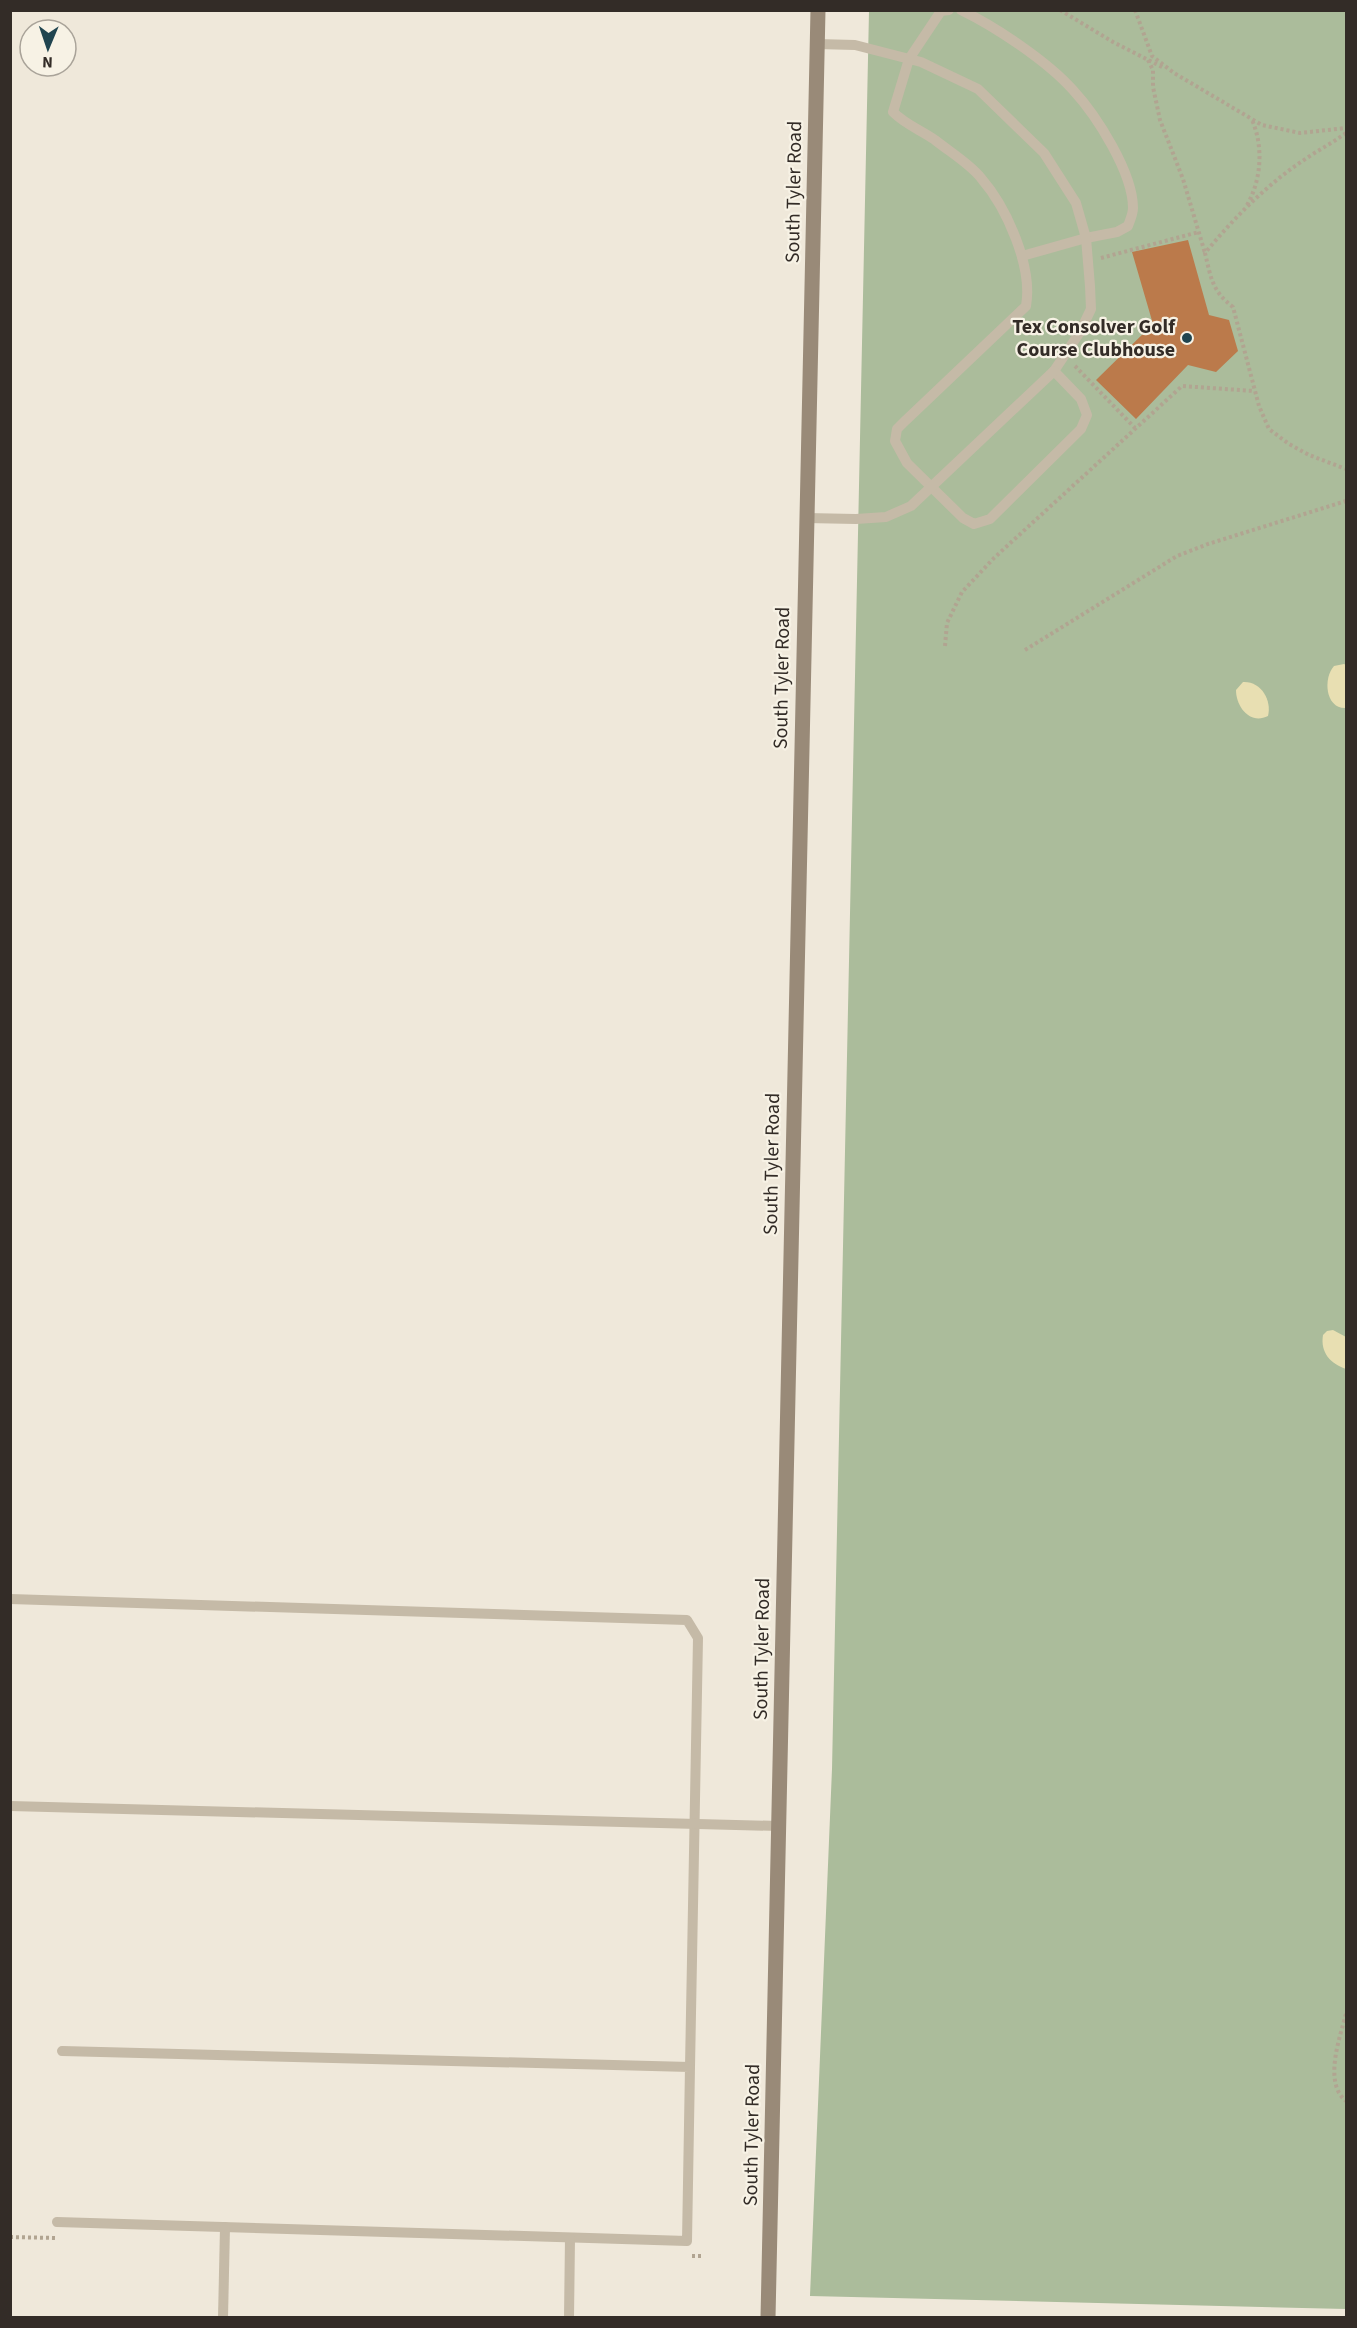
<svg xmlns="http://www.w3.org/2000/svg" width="1357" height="2328" viewBox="0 0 1357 2328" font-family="'Source Sans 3',sans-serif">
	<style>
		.green { fill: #abbc9b }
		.sand { fill: #e8dfb2 }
		.building { fill: #bb7a4b }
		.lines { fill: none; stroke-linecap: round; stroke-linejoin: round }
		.path { stroke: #b1a491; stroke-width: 4; stroke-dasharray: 3 3; stroke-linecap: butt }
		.lane { stroke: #c5baa7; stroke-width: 10 }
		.secondary { stroke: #998a78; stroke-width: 15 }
		.poi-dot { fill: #204550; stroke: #f7f2e5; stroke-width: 2 }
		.labels { text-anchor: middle; stroke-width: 4.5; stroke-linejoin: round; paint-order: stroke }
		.street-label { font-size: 20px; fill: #332c27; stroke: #f7f2e5 }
		.poi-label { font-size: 20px; font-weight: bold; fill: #332c27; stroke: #f7f2e5; text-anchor: end }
	</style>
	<rect width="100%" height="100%" fill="#efe8da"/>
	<polygon class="green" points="869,11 1346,11 1346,2309 810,2296 832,1769"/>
	<g class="sand">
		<path d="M1344 664 1346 665V708C1325 709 1323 678 1334 666Z"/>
		<path d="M1243 682C1261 681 1272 700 1268 716 1250 725 1236 707 1236 690Z"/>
		<path d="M1333 1330 1346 1337V1369C1331 1364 1320 1353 1323 1335L1327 1331Z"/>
	</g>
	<polygon class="building" points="1188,240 1209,315 1229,320 1238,351 1216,372 1188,365 1136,419 1096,380 1153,324 1132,252"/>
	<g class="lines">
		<g class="path">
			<polyline points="1060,10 1113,42 1164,68"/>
			<polyline points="1135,10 1152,56 1174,73 1262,125 1300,133 1346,128"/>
			<polyline points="1148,60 1153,70 1153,87 1160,120 1183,179 1205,253"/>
			<path d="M1346 133C1334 142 1320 149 1307 158 1268 183 1234 218 1205 253 1211 278 1212 291 1233 307L1259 406 1269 429 1289 444 1309 455 1346 469"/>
			<path d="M1247 205C1261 181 1264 147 1252 120"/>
			<polyline points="1101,258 1199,232"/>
			<polyline points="1075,366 1135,428"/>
			<polyline points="945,646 947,623 962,592 994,558 1182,386 1254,391"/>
			<polyline points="1025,650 1177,556 1208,544 1346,501"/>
			<path d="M1346 2014C1340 2037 1323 2083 1346 2101"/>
			<polyline points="10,2237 55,2238"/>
			<polyline points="692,2256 703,2256"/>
		</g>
		<g class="lane">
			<path d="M961 10C996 27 1047 61 1073 90 1097 116 1133 173 1133 208 1133 214 1130 220 1128 226L1117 232 1086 238 1022 256"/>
			<path d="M817 44 855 45 921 62 978 89 1044 153 1076 203 1086 238 1090 286 1091 309 1080 332 1054 371 1081 399 1087 415 1081 429 990 519 974 524 963 518 907 463 895 441 897 429 906 420 1026 306C1033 267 1007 208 981 178 970 164 950 152 935 140 921 130 906 125 893 112L909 59 941 11 949 10"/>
			<polyline points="806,518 856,519 886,517 911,506 1054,371"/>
			<polyline points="10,1599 687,1620 698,1638 690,2067"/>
			<polyline points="10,1806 778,1826"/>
			<polyline points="57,2222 687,2241 690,2067 62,2051"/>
			<polyline points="223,2318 225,2227"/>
			<polyline points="569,2318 570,2238"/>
		</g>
		<polyline class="secondary" points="768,2318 818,10"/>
	</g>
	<circle class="poi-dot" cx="1187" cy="338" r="6"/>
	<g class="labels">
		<g class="street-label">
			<text transform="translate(793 192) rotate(-89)" y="7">South Tyler Road</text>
			<text transform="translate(781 678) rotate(-89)" y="7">South Tyler Road</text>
			<text transform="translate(771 1164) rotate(-89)" y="7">South Tyler Road</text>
			<text transform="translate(761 1649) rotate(-89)" y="7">South Tyler Road</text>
			<text transform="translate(751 2135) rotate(-89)" y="7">South Tyler Road</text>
		</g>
		<g class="poi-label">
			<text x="1175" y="333">Tex Consolver Golf<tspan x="1175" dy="23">Course Clubhouse</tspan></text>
		</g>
	</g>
	<rect width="1357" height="2328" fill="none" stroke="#332c27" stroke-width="24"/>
	<g transform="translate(48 48) rotate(182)"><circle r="28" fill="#f7f2e5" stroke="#a9a399" stroke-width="1.5"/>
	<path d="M0-4.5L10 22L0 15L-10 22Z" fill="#204550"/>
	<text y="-9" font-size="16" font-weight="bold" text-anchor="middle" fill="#332c27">N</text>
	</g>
</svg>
